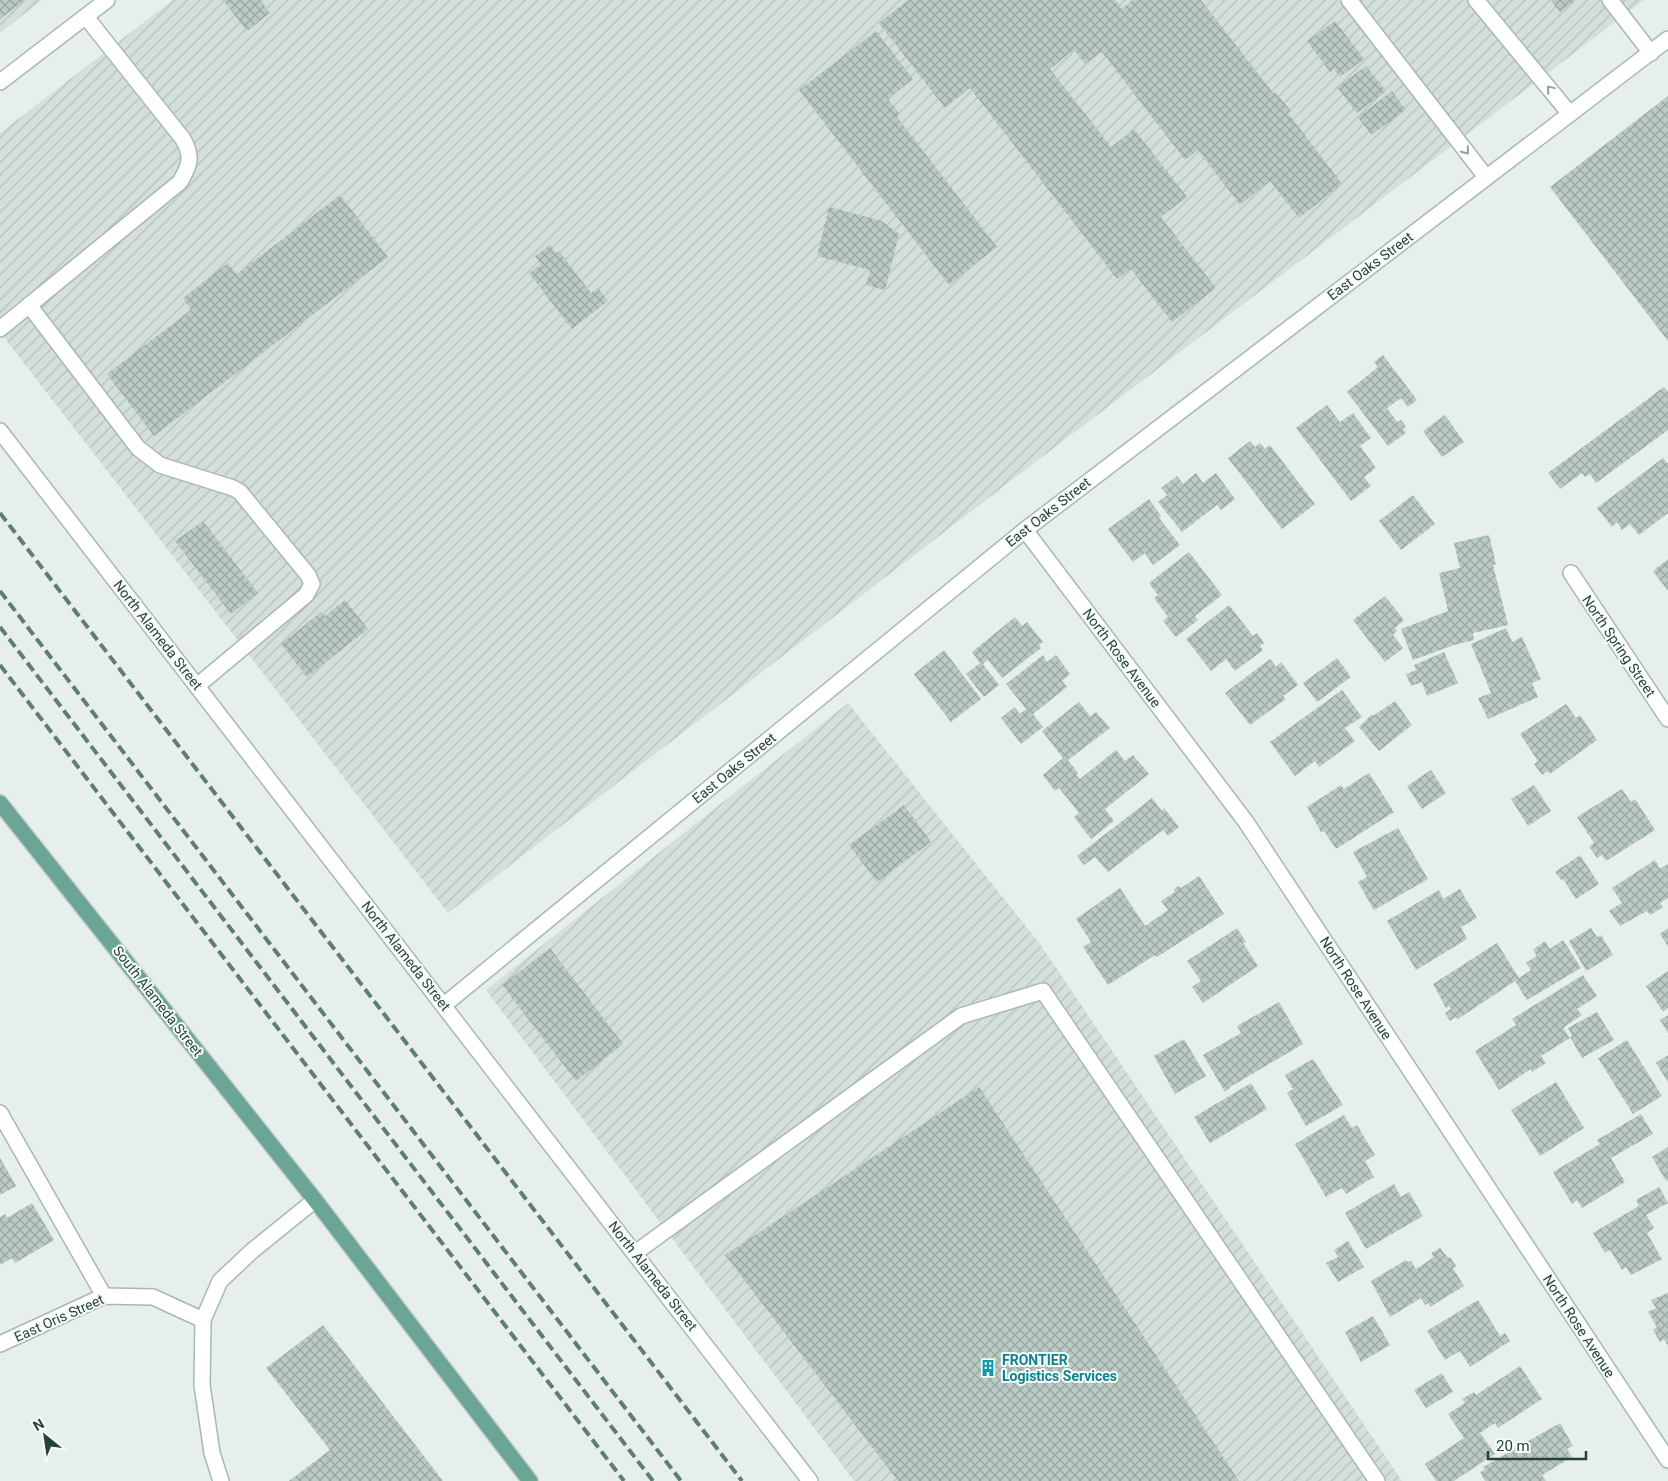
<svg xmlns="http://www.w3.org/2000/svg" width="1668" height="1481" viewBox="0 0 1668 1481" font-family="Roboto,sans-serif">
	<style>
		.industrial { fill: url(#industrial-furrows) }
		.building { fill: url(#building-cross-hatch) }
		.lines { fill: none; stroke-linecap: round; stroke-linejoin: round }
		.minor-casing { stroke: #a8b8b2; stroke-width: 18 }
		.major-casing { stroke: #c2cac8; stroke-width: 18 }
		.minor { stroke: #fff; stroke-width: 15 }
		.major { stroke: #6aa596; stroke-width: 15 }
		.rail { stroke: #5f7d75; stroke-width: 4; stroke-dasharray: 10 5; stroke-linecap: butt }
		.oneway { stroke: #92a09c }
		.labels { text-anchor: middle; stroke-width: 4; stroke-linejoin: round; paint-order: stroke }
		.street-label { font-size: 14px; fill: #24423a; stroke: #f7fbf9 }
		.culture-label { font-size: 14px; font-weight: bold; fill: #0d838f; stroke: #f7fbf9; text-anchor: start }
	</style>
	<defs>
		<pattern id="industrial-furrows" width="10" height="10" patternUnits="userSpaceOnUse" patternTransform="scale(1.25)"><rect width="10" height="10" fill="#d4dfda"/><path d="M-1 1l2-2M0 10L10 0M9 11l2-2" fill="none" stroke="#b6c1bc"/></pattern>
		<pattern id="building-cross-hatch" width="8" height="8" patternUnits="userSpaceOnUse" patternTransform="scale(1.25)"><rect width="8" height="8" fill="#bbcac4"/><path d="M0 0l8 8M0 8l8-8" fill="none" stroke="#98a6a0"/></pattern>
	</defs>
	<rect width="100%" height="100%" fill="#e6efeb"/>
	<g class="industrial">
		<polygon points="0,0 42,0 0,33"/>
		<polygon points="173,0 1644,0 1059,444 448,913 0,332 0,133"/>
		<polygon points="848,703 1040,944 1402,1481 854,1481 486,990"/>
	</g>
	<g class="building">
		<polygon points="0,0 25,0 0,19"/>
		<polygon points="223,0 260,0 270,13 247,31"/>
		<polygon points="908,0 1115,0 1122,9 1132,0 1201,0 1273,93 1275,92 1291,111 1288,113 1342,184 1299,218 1270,181 1240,205 1198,150 1185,160 1102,52 1085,64 1074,50 1050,69 1111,147 1134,129 1187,197 1161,217 1216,288 1172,322 1131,269 1117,279 970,88 945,108 879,23"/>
		<polygon points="1551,0 1576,0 1560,12"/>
		<polygon points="1335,21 1364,59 1340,77 1334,69 1330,72 1307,41"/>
		<polygon points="876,31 913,79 888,99 900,114 897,117 997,247 949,285 799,90"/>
		<polygon points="1366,66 1386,91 1357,113 1337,87"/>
		<polygon points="1392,91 1406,110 1371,135 1358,117"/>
		<polygon points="1668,96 1668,341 1550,187"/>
		<polygon points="340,195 388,257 154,436 107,374 191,310 183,298 228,263 237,274"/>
		<polygon points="829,207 882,221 899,234 885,290 866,285 870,270 817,256"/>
		<polygon points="550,245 556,253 559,251 591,293 598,288 608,301 572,329 529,273 541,264 535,256"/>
		<polygon points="1383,355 1417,400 1408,407 1401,398 1387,408 1397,422 1401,420 1406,427 1403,429 1406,433 1388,446 1347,392 1378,367 1374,362"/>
		<polygon points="1664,387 1668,392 1668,430 1596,483 1590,474 1585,477 1582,473 1560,489 1548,473"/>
		<polygon points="1327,405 1340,422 1353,413 1371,438 1360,446 1376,468 1364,477 1371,486 1351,501 1296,428"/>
		<polygon points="1445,415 1464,442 1442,457 1423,431"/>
		<polygon points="1250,441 1255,447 1260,443 1265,449 1270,445 1315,504 1282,529 1228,458"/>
		<polygon points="1663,458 1668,464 1668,513 1639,535 1630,524 1622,530 1617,522 1612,527 1597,508"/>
		<polygon points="1196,473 1203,483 1216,473 1235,499 1221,510 1217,505 1182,532 1158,502 1167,495 1161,488 1177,476 1183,484"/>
		<polygon points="1413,495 1435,524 1401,550 1379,521"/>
		<polygon points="1149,499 1161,516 1159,518 1180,545 1153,565 1145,553 1133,562 1108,529"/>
		<polygon points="203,521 258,593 231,614 175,541"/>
		<polygon points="1489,535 1496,564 1493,565 1508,625 1473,633 1474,640 1454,645 1413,660 1401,629 1448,611 1439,573 1460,568 1454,543"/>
		<polygon points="1189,552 1222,595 1195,616 1198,620 1176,637 1163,621 1168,617 1154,598 1158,595 1149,583"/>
		<polygon points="1668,559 1668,591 1653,571"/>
		<polygon points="1385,596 1404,620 1395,628 1397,631 1393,635 1403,648 1385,662 1353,620"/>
		<polygon points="345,600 368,629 307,677 281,644 321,612 325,616"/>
		<polygon points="1229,605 1253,636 1257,633 1264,643 1260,646 1263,650 1235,671 1226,659 1211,671 1186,639"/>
		<polygon points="1015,617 1022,626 1027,622 1043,642 1039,645 1041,648 1002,678 988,660 983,664 999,685 984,697 966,674 980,663 972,652"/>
		<polygon points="1506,628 1512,642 1522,637 1541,679 1532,683 1538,697 1488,719 1478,698 1491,693 1471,644"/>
		<polygon points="944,650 981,699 951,722 914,674"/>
		<polygon points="1444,652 1458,683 1427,696 1422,682 1411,686 1406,674 1416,670 1414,665"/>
		<polygon points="1043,655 1047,662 1056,655 1070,674 1062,681 1067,687 1033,714 1043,727 1021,744 1001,718 1015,707 1020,714 1026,709 1006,684"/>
		<polygon points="1337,658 1351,677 1317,702 1303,683"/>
		<polygon points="1270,659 1276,667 1281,662 1298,685 1283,696 1286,699 1250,725 1225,693"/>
		<polygon points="1342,690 1362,717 1345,728 1355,741 1319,767 1315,761 1295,776 1270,742"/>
		<polygon points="1395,701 1412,725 1379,751 1359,727 1372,714 1373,716"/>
		<polygon points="1079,702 1090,716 1096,712 1110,728 1068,760 1078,773 1076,775 1080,779 1116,750 1125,761 1133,755 1149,774 1105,809 1114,821 1091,839 1074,817 1079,813 1059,788 1055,791 1043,775 1063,758 1042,731"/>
		<polygon points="1566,704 1576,718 1580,715 1597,740 1550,774 1548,771 1542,775 1534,764 1538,761 1520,734"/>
		<polygon points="1431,770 1446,793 1422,809 1407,786"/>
		<polygon points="1369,773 1394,812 1336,849 1324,831 1321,832 1307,807 1341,785 1344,789"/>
		<polygon points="1534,785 1551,811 1528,826 1511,799"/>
		<polygon points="1622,789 1631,802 1635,799 1655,830 1606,861 1602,855 1597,858 1589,846 1594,843 1577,817"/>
		<polygon points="1152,798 1162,811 1164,808 1179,827 1168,836 1163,830 1108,872 1095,857 1084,865 1077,856"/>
		<polygon points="904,805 931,842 877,882 849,845"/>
		<polygon points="1398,828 1428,879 1374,910 1358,882 1367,877 1353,852"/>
		<polygon points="1580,855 1599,884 1576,899 1563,879 1561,880 1555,872"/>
		<polygon points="1655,860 1660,869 1668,864 1668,898 1660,903 1663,907 1650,915 1647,911 1620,926 1609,911 1622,903 1612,888"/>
		<polygon points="1199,876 1224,914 1157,957 1155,955 1108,985 1083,947 1091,942 1076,919 1120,888 1145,926 1168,910 1161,901 1175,892 1174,889 1179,886 1181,888"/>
		<polygon points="1460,889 1477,918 1461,927 1467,939 1416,970 1387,921 1439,890 1443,899"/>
		<polygon points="1237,928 1246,942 1243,943 1258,966 1203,1003 1192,987 1201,981 1187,961"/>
		<polygon points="1591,928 1597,937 1601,935 1613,955 1586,971 1569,941"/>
		<polygon points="1668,928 1668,947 1660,934"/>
		<polygon points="1563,940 1581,968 1527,1000 1515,981 1458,1019 1456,1017 1450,1021 1445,1013 1451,1009 1449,1006 1446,1008 1433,984 1497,943 1519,978 1531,970 1526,963 1537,956 1533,950 1545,941 1550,949"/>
		<polygon points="550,948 623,1044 576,1081 502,985"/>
		<polygon points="1668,971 1668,1008 1663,1012 1646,986"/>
		<polygon points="1583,975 1597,996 1577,1009 1582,1015 1563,1028 1570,1038 1541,1056 1546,1063 1532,1072 1531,1069 1499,1090 1475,1051 1516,1025 1512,1019"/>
		<polygon points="1279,1002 1303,1044 1232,1086 1225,1092 1203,1055 1241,1033 1237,1026"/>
		<polygon points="1597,1012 1614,1040 1582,1058 1570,1037 1572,1036 1568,1028"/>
		<polygon points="1668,1015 1668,1033 1660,1020"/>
		<polygon points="1184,1039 1206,1076 1175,1094 1154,1056"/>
		<polygon points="1627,1040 1662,1096 1633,1114 1598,1058"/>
		<polygon points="1668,1055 1668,1082 1656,1063"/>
		<polygon points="1313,1059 1343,1105 1306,1126 1287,1093 1293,1089 1285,1075"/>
		<polygon points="1556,1082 1584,1128 1540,1156 1511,1110"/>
		<polygon points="1251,1083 1267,1109 1210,1143 1194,1117"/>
		<polygon points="979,1087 1239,1481 898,1481 725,1255"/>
		<polygon points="1641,1114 1653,1134 1611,1158 1625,1182 1582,1208 1577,1200 1572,1204 1553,1172 1600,1144 1597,1140"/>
		<polygon points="1344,1115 1352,1128 1357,1125 1375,1155 1365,1161 1374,1177 1346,1194 1342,1188 1326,1197 1295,1144"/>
		<polygon points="1668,1147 1668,1180 1666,1181 1652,1157"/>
		<polygon points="0,1158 16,1186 0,1195"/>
		<polygon points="1394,1184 1401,1197 1409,1192 1423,1216 1366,1249 1345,1213"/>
		<polygon points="1659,1187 1668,1203 1646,1215 1654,1228 1647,1233 1662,1259 1631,1275 1626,1267 1622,1270 1610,1250 1605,1253 1593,1233 1639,1206 1636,1200"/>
		<polygon points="32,1203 54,1240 15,1263 12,1258 0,1265 0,1217 5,1214 7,1218"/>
		<polygon points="1348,1241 1364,1267 1338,1282 1326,1263 1338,1257 1334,1250"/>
		<polygon points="1440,1248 1448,1258 1450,1257 1456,1266 1453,1268 1464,1286 1430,1307 1428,1303 1425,1305 1421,1298 1390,1317 1371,1281 1406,1260 1408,1262 1411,1261 1416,1269 1434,1257 1431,1253"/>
		<polygon points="1668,1293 1668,1346 1664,1339 1660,1342 1653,1330 1657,1327 1648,1312 1656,1308 1651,1300"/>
		<polygon points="1478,1300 1500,1336 1505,1333 1510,1341 1470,1367 1460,1351 1445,1360 1427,1331"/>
		<polygon points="1373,1316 1390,1345 1361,1362 1345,1332"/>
		<polygon points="323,1325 443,1481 289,1481 330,1450 266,1368"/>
		<polygon points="1520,1366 1542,1399 1498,1428 1495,1423 1480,1433 1495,1454 1454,1481 1436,1481 1425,1464 1464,1438 1448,1414 1465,1403 1462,1399 1474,1392 1476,1395"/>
		<polygon points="1442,1373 1453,1392 1426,1408 1414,1390"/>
		<polygon points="1560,1423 1573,1446 1567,1449 1572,1457 1542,1475 1546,1481 1485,1481 1480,1472 1485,1470 1483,1467"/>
	</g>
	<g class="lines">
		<g class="minor-casing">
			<g id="minor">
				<polyline points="1349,0 1486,177"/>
				<polyline points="1476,0 1570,114"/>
				<polyline points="1610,0 1651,53"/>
				<polyline points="0,82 107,0"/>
				<polyline points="29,305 138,448 160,465 233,488 240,492 308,575 312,584 306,595 197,686"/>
				<path d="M0 329 180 182C190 165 193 157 183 139L86 17"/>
				<polyline points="0,431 810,1481"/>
				<polyline points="1025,530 1246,822 1668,1460"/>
				<polyline points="1571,573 1668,719"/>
				<polyline points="444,1005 1025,530 1668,39"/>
				<polyline points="0,1113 104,1296"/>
				<polyline points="635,1253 961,1016 1043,991 1377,1481"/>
				<polyline points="0,1344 104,1296 153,1297 203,1320"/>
				<polyline points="221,1481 212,1453 202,1385 203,1320 220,1281 252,1251 315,1200"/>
			</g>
		</g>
		<g class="major-casing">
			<polyline id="major" points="0,803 315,1200 530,1481"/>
		</g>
		<use href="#minor" class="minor"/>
		<use href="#major" class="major"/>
		<g class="rail">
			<polyline points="0,513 742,1481"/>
			<polyline points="0,591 681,1481"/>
			<polyline points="0,627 653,1481"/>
			<polyline points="0,665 624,1481"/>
		</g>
	</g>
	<defs><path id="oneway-chevron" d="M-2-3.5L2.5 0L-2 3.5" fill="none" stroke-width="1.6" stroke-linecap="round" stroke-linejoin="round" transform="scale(1.25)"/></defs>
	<g class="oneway">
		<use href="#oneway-chevron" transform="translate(1550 89) rotate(-130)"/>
		<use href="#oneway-chevron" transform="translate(1466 151) rotate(52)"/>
	</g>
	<defs>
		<g id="building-bare" transform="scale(1.35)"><path d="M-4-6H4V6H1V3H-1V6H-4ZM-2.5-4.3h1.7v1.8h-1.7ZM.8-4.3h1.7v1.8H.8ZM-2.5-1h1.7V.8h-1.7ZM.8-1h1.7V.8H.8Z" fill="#0f9aa8" stroke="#f7fbf9" stroke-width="2.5" paint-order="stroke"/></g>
	</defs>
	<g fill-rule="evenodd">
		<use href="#building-bare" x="988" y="1368"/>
	</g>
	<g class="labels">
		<g class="street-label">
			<text transform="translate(1370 266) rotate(-37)" y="5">East Oaks Street</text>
			<text transform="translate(1048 512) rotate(-38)" y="5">East Oaks Street</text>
			<text transform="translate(158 635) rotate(52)" y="5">North Alameda Street</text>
			<text transform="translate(1619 646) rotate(56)" y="5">North Spring Street</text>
			<text transform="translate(1122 658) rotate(53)" y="5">North Rose Avenue</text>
			<text transform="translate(734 768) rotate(-39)" y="5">East Oaks Street</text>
			<text transform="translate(406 956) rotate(52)" y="5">North Alameda Street</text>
			<text transform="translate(1356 988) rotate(57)" y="5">North Rose Avenue</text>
			<text transform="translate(158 1001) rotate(52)" y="5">South Alameda Street</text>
			<text transform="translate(653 1276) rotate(52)" y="5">North Alameda Street</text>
			<text transform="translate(59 1318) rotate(-24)" y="5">East Oris Street</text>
			<text transform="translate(1579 1326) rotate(57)" y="5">North Rose Avenue</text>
		</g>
		<g class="culture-label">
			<text x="1002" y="1365">FRONTIER<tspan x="1002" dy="16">Logistics Services</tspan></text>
		</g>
	</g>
	<g transform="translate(45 1436) rotate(330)" stroke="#f7fbf9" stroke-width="4" paint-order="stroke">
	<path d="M0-4L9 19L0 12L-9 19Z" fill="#24423a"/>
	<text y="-8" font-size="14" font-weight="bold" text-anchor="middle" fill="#24423a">N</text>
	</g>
	<path d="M1488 1451v8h98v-8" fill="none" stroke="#24423a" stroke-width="2.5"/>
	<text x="1496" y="1451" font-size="15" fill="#24423a" stroke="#f7fbf9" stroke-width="4" paint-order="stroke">20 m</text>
</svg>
